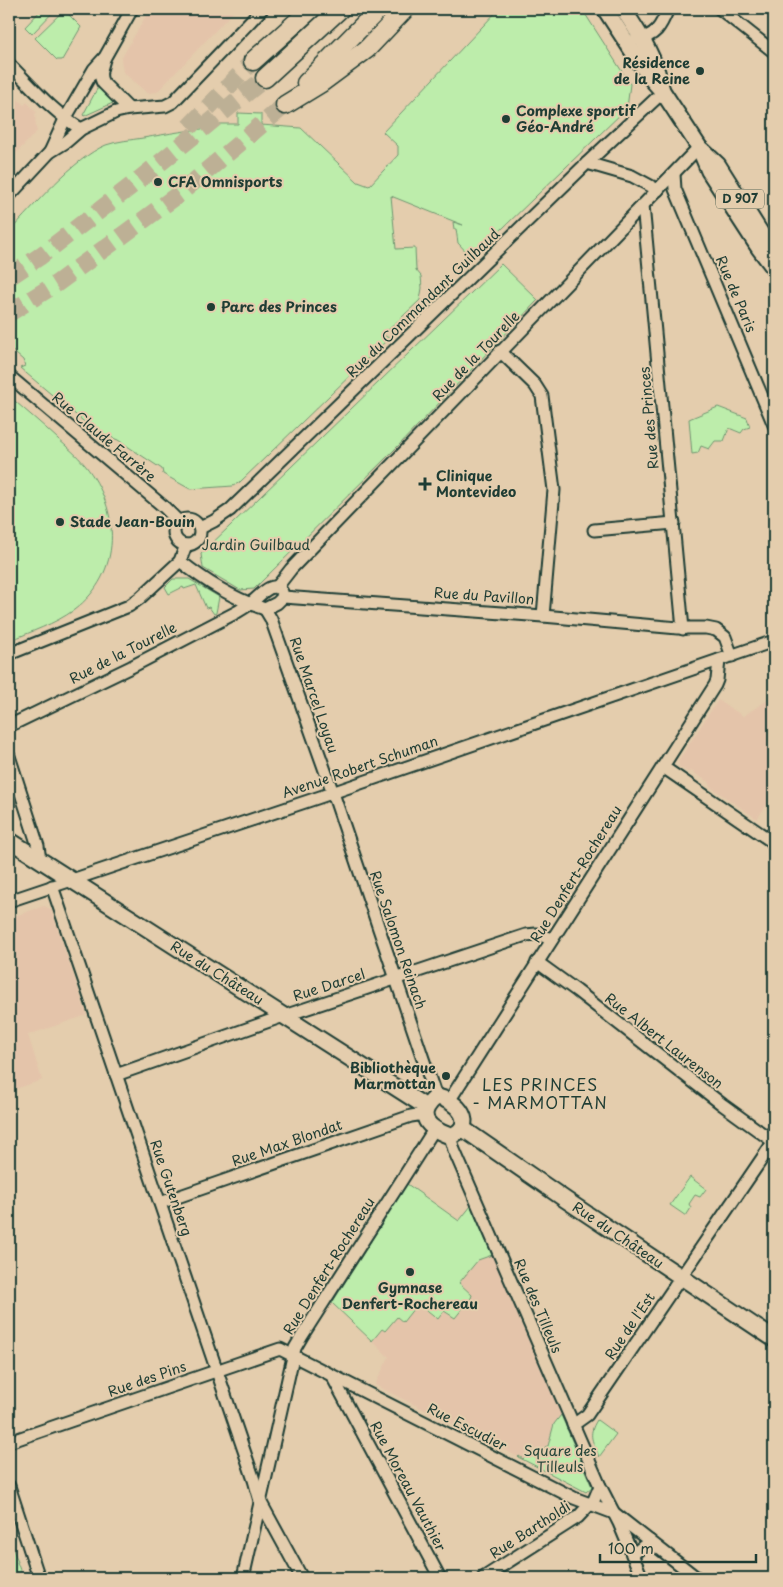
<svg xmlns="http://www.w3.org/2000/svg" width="783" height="1587" viewBox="0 0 783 1587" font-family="'Playpen Sans',sans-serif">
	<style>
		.built { fill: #e4c4aa }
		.green { fill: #bdedab; stroke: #6e9570 }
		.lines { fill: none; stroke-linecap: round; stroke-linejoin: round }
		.highway-tunnel { stroke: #bdb095; stroke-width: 18; stroke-dasharray: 18 9; stroke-linecap: butt }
		.minor-casing { stroke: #1f3d34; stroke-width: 15 }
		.major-casing { stroke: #1f3d34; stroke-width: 19 }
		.highway-casing { stroke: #1f3d34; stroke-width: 21 }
		.minor { stroke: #e4cdad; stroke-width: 11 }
		.major { stroke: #e4cdad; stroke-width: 15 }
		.highway { stroke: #e4cdad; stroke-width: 18 }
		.poi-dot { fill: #1f3d34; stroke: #e4cdad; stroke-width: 2 }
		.labels { text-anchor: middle; stroke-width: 4; stroke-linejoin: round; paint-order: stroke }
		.shield { fill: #e4cdad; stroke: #5a6858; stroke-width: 1 }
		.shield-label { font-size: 12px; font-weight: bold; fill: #1f3d34 }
		.poi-label { font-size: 14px; font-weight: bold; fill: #1f3d34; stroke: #e4cdad; text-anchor: start }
		.street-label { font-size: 14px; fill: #1f3d34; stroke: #e4cdad }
		.park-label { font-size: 14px; fill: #27463a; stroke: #e4cdad }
		.quarter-label { font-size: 16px; letter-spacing: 1px; fill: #1f3d34; stroke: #e4cdad }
	</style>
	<rect width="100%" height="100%" fill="#e4cdad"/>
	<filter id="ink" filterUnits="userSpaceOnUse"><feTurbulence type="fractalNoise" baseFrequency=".02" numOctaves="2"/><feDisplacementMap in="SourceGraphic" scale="10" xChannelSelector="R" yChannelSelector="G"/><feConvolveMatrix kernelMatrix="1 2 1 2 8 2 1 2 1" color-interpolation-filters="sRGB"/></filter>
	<g filter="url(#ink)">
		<g class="built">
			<polygon points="150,9 236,9 157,92 147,93 123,72 121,59"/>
			<polygon points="9,91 24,105 27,102 37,113 35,114 36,129 37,131 9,161"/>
			<polygon points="774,696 774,794 757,819 709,786 710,783 691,771 689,773 679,767 678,761 718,700 743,716"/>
			<polygon points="44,906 51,909 87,1015 28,1035 42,1080 9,1091 9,918"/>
			<polygon points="492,1255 561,1415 554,1424 548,1446 545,1450 537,1454 532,1451 523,1459 520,1456 518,1457 375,1385 389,1357 372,1341 382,1329 386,1331 397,1316 403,1321 418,1303 437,1319 444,1311 450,1315 470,1293 458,1283 478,1260"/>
		</g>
		<g class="green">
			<polygon points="42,9 56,9 32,34 25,27"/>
			<path d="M499 9H582L630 84 627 108 472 258 458 243 456 229H454L453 222 463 225 391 196 396 249 415 248 416 270 421 276 422 288 420 300 383 335 389 338 240 482 233 486 190 489 163 474 162 469 118 440 95 431 20 368 25 366 23 360 9 348V243L12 239 9 238V232C33 207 74 158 106 145 117 141 131 140 143 138 168 134 191 129 216 128L215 124H238V113L261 114V125L301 128 358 182 369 186 398 155V146L383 132Z"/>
			<polygon points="64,10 81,27 62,60 57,60 35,38"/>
			<polygon points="101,88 115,102 84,116 83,115 97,89"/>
			<polygon points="501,264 538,300 398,446 254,589 240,590 203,568 201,554"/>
			<path d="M9 396C25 410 42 424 58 439 67 447 77 455 85 465 121 510 123 573 74 610 55 624 30 632 9 641Z"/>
			<polygon points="718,407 747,418 750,427 744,429 741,433 729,428 724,441 715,441 709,449 701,446 698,453 692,454 689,419"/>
			<polygon points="173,579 189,579 219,597 216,613 214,614 209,607 206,608 196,585 184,589 183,587 169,594 165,587"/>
			<polygon points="690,1177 706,1189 700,1197 695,1195 689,1204 691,1208 686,1216 670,1205"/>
			<polygon points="407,1184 459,1221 471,1206 492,1255 478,1260 459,1283 472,1295 471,1298 455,1318 444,1311 438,1319 418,1303 403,1322 397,1317 385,1331 382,1329 372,1341 332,1303"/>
			<polygon points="561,1415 592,1487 586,1492 518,1457 519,1456 523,1459 530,1452 534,1452 537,1454 545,1450 545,1447 548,1446 554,1424"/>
			<path d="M597 1420 616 1434 599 1457C593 1441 587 1436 597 1420Z"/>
			<polygon points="9,1539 18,1562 17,1562 23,1578 9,1578"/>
		</g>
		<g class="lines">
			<g class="highway-tunnel">
				<polyline points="189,127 253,61"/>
				<polyline points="9,277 39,257 135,183 265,78"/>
				<polyline points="9,313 56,284 179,194 285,105"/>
			</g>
			<g class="minor-casing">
				<g id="minor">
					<polyline points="720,9 774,52"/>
					<path d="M636 39C656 37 661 26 668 9"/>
					<path d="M104 59C102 68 98 75 103 83L129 109"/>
					<path d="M9 64C32 87 53 112 81 129"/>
					<polyline points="50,152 65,119 94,69 105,57 132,9"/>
					<polyline points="587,163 632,176 658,190"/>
					<polyline points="674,174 675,189 774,425"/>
					<polyline points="9,196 50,152 66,142 81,129 116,112 129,109 165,106 173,102 262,9"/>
					<polyline points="643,205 683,629"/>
					<polyline points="500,351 535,385 542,396 554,490 543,616"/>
					<polyline points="9,376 164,507 179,522"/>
					<circle cx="187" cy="532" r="13"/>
					<polyline points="200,528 214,521 230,510 587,163 663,92"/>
					<polyline points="594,530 674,523"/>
					<path d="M180 561C206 582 234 599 265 609L277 603 283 597"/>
					<polyline points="277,587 291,569 699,147"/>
					<polyline points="283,597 543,616 678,628 706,628 716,630 725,637 732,656"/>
					<polyline points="265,609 271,619 333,793 436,1097"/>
					<polyline points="9,654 129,606 140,598 180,561 186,545"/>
					<path d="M9 726 131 667 237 612C242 609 247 606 251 603 259 597 273 578 282 592"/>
					<polyline points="9,756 38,846 40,860"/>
					<polyline points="663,767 774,843"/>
					<polyline points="52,886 254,1480 260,1501 302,1578"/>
					<polyline points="9,901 320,797 774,641"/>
					<polyline points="537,962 577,991 723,1105 774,1142"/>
					<polyline points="116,1075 275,1019 526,935 536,934 552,939"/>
					<polyline points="449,1101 715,685 717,680 719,660"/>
					<polyline points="450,1136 454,1150 600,1486 619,1523 642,1578"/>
					<polyline points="160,1203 411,1116 424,1114"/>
					<polyline points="332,1376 440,1578"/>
					<polyline points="573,1425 587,1415 774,1141"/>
					<polyline points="9,1442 280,1349 574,1498 614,1513 697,1578"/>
					<polyline points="9,1486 39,1578"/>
					<polyline points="632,1555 650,1541"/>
					<polyline points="243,1578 295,1348 302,1336 435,1128"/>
					<polyline points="483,1578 578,1517 594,1500 600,1486"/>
				</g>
			</g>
			<g class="major-casing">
				<g id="major">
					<polyline points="605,9 648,75 663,92 699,147 709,171 759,248 774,268"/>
					<path d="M623 9C641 36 656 59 662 91"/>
					<polyline points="702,150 718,165 767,243"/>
					<polyline points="9,840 426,1107"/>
					<path d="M436 1097C457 1099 479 1126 450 1136 428 1128 414 1116 436 1097Z"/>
					<polyline points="462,1128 566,1200 774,1339"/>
				</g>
			</g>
			<g class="highway-casing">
				<g id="highway">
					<polyline points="253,61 311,9"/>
					<polyline points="265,78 340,9"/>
					<polyline points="306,83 379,9"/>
					<polyline points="285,105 321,83 367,49 405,9"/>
				</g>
			</g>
			<use href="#minor" class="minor"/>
			<use href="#major" class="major"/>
			<use href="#highway" class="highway"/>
		</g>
	</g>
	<g class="poi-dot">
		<circle cx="700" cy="71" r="5"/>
		<circle cx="506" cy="119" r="5"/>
		<circle cx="158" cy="182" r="5"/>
		<circle cx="211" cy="307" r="5"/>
		<path d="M422.5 476.5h5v5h5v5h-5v5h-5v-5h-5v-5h5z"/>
		<circle cx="60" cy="522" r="5"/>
		<circle cx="446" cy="1076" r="5"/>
		<circle cx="410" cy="1272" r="5"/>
	</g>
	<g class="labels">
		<rect class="shield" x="716" y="189.5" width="48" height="19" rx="4"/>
		<g class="shield-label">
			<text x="740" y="203">D 907</text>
		</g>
		<g class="poi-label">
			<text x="690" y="68" text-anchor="end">Résidence<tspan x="690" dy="16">de la Reine</tspan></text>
			<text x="516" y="116">Complexe sportif<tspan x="516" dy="16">Géo-André</tspan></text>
			<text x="168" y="187">CFA Omnisports</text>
			<text x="221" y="312">Parc des Princes</text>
			<text x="436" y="481">Clinique<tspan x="436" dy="16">Montevideo</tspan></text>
			<text x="70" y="527">Stade Jean-Bouin</text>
			<text x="436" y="1073" text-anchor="end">Bibliothèque<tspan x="436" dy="16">Marmottan</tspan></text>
			<text x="410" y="1293" text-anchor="middle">Gymnase<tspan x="410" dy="16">Denfert-Rochereau</tspan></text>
		</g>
		<g class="street-label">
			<text transform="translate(736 294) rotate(67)" y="5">Rue de Paris</text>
			<text transform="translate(423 303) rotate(-44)" y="5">Rue du Commandant Guilbaud</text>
			<text transform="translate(476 356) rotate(-46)" y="5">Rue de la Tourelle</text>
			<text transform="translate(649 418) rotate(-95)" y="5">Rue des Princes</text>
			<text transform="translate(104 437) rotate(40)" y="5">Rue Claude Farrère</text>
			<text transform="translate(484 596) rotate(4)" y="5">Rue du Pavillon</text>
			<text transform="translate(123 653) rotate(-27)" y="5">Rue de la Tourelle</text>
			<text transform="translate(314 695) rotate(71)" y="5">Rue Marcel Loyau</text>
			<text transform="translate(360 767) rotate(-19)" y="5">Avenue Robert Schuman</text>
			<text transform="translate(576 874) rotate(-58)" y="5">Rue Denfert-Rochereau</text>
			<text transform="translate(398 940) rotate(71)" y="5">Rue Salomon Reinach</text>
			<text transform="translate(217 973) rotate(32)" y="5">Rue du Château</text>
			<text transform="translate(329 985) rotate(-18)" y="5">Rue Darcel</text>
			<text transform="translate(664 1041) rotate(38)" y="5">Rue Albert Laurenson</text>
			<text transform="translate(287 1143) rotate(-19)" y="5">Rue Max Blondat</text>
			<text transform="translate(171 1188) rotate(71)" y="5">Rue Gutenberg</text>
			<text transform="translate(618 1235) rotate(34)" y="5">Rue du Château</text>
			<text transform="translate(329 1266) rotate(-58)" y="5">Rue Denfert-Rochereau</text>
			<text transform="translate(538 1306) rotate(67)" y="5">Rue des Tilleuls</text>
			<text transform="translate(630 1326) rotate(-56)" y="5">Rue de l'Est</text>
			<text transform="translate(147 1379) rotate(-19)" y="5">Rue des Pins</text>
			<text transform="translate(467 1427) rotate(27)" y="5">Rue Escudier</text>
			<text transform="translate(408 1486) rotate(62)" y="5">Rue Moreau Vauthier</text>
			<text transform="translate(530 1530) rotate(-33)" y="5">Rue Bartholdi</text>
		</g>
		<g class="park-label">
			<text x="256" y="550">Jardin Guilbaud</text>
			<text x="560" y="1456">Square des<tspan x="560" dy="16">Tilleuls</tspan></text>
		</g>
		<g class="quarter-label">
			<text x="540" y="1091">LES PRINCES<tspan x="540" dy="18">- MARMOTTAN</tspan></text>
		</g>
	</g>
	<rect width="783" height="1587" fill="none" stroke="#e4cdad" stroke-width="30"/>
	<rect x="15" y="15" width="753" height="1557" fill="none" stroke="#1f3d34" stroke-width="2" filter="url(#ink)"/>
	<path d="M600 1554v8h156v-8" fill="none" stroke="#1f3d34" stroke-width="2.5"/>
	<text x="608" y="1554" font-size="15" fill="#1f3d34" stroke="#e4cdad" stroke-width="4" paint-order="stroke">100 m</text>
</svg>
